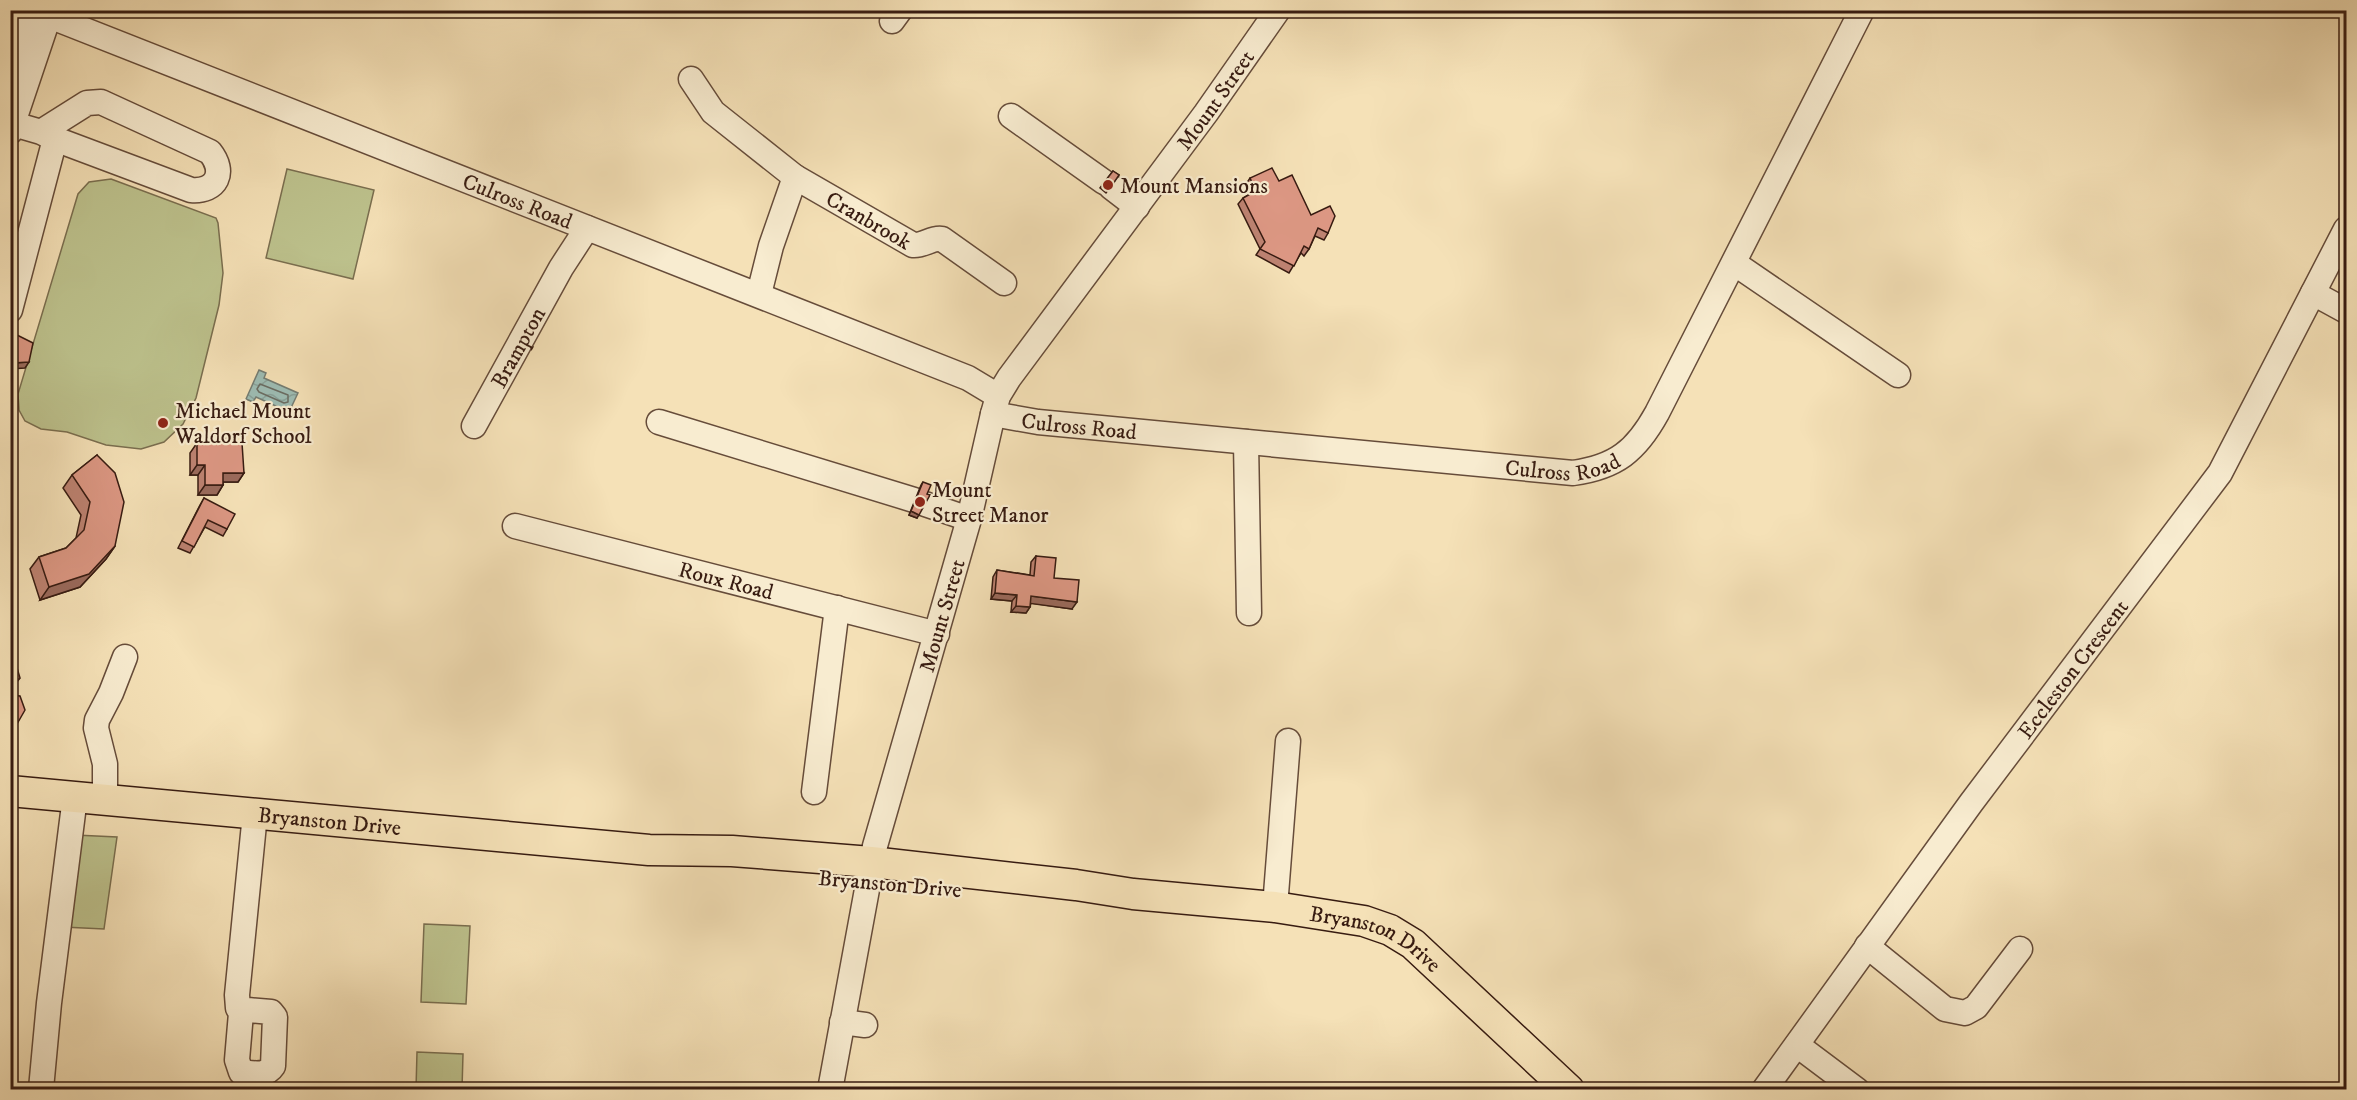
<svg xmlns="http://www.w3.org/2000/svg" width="2357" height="1100" viewBox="0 0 2357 1100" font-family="'IM FELL DW Pica',serif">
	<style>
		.grass { fill: #bdc28d; stroke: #7a6e4f; stroke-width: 1.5 }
		.water { fill: url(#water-waves); stroke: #747c72; stroke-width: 1.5 }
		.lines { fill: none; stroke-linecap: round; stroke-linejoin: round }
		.shore { stroke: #6a6c62; stroke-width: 1.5 }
		.minor-casing { stroke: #664c3a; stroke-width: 27 }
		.major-casing { stroke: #371b11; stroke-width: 33 }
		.minor { stroke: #f8ecd0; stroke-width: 24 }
		.major { stroke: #f5e1b7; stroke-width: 30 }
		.wall { fill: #bd8271; stroke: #371b11; stroke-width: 1.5 }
		.shaded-wall { fill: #9a6a5c; stroke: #371b11; stroke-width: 1.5 }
		.building { fill: #dc9783; stroke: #371b11; stroke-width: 1.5 }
		.poi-dot { fill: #8f2418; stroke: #f8ecd0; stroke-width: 2 }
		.labels { text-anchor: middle; stroke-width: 4.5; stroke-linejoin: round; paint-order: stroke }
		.street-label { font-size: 22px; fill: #371b11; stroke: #f8ecd0 }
		.poi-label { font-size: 22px; fill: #371b11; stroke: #f8ecd0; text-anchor: start }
	</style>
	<defs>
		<pattern id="water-waves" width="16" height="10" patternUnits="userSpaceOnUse" patternTransform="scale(1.5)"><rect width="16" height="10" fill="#9dbcb3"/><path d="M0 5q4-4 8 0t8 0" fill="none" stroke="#88a199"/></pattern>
	</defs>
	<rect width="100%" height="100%" fill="#f5e1b7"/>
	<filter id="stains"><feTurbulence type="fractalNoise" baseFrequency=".00333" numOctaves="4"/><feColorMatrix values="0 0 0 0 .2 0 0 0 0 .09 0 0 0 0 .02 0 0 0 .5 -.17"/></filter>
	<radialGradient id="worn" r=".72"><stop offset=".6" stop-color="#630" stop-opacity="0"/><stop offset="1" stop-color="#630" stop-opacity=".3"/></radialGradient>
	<g class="grass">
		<polygon points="287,169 374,190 353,279 266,258"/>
		<polygon points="111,179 216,218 218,223 223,273 219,305 196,398 183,424 164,442 141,449 106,445 67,432 41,429 25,421 19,410 18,394 78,194 89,182"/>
		<polygon points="75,835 117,837 104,929 63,927"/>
		<polygon points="424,924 470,926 466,1004 421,1002"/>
		<polygon points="417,1052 463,1054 462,1089 416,1089"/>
	</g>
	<polygon class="water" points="259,370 266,373 264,378 298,393 289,412 256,397 253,402 246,399"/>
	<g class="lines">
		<polygon class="shore" points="260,384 288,395 288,402 284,403 259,392 257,389"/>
		<g class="minor-casing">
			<g id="minor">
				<path id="s1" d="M34 10 968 378 998 396"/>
				<polyline points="892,21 900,10"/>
				<polyline points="10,70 32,10"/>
				<polyline points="691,79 713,112 795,177"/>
				<polyline points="1011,116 1104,182"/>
				<path d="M10 123 41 132 55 139 191 190C217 192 226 172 210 152L101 102 87 103 41 132"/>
				<polyline points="10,132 49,16"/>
				<polyline points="1111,187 1137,207"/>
				<polyline points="1734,263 1898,375"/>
				<polyline points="2313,293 2346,311"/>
				<path id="s2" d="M759 294 771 246 795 177 913 245C924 246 932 237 942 239L1004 283"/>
				<polyline points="10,310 55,139"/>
				<path id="s3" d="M993 414 1038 422 1573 473C1616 467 1636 451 1657 413L1862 10"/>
				<polyline points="659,422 914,500"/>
				<path id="s4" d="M474 426 561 268 587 228"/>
				<polyline points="1246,442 1249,613"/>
				<polyline points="925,504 969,519"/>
				<path id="s5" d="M515 526 937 634"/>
				<polyline points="814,792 837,608"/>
				<polyline points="105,800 105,764 96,728 97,720 111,693 125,657"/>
				<polyline points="1275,907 1288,741"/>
				<polyline points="1867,946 1945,1009 1965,1013 1976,1007 2020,949"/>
				<path d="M241 1013 248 1010 271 1012 275 1017 273 1066C266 1077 252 1073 241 1072L237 1060 241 1013 238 1008 237 995 255 814"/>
				<polyline points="842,1022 865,1025"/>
				<polyline points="1797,1045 1857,1090"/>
				<polyline points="41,1089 49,1003 75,797"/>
				<path id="s6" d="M830 1090 875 846 969 519 993 414 998 396 1009 378 1206 113 1278 10"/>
				<path id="s7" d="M1764 1090 1971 803 2220 473 2346 229"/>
			</g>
		</g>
		<g class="major-casing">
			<g id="major">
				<path id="s8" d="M10 791 649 850 732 851 871 862 1076 885 1133 894 1275 907 1364 921 1390 930 1413 944 1569 1090"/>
			</g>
		</g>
		<use href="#minor" class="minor"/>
		<use href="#major" class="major"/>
	</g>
	<g class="wall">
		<polygon points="1113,171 1119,175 1106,193 1100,188"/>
		<polygon points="1250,178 1279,181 1328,233 1324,240 1315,236 1309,249 1304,256 1301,253 1289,273 1256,255 1260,249 1238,204 1243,198 1250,194 1246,184"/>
		<polygon points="211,438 230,443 244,473 238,482 223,482 223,485 217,495 198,495 198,475 190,475 190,453 197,443 207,443"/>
		<polygon points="97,455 115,546 106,559 80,587 40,600 30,569 39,557 66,548 76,538 81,515 63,488 72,475"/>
		<polygon points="923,482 917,518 909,515 921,485"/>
		<polygon points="204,498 227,529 223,536 205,527 190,553 178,548 200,505"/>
		<polygon points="1036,556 1054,578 1072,609 1031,603 1030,607 1026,613 1011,612 1012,601 991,599 993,577 997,570 1030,575 1031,562"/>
	</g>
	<g class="shaded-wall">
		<polygon points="29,362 25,368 10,369 10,367 13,363"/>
		<polygon points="197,465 205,465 198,475 190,475"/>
		<polygon points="223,473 244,473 238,482 217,482"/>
		<polygon points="205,485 223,485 217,495 198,495"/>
		<polygon points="911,511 919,515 917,518 909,515"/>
		<polygon points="115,546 106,559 80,587 40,600 49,587"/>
		<polygon points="995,593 1017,595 1012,601 991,599"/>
		<polygon points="1031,596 1077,602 1072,609 1027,603"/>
		<polygon points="1016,606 1030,607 1026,613 1011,612"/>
		<polygon points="20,678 13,687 10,690 10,686"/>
		<polygon points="10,723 17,724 11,734"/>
	</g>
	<g class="building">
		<polygon points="1272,168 1279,181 1292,175 1311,215 1330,206 1335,216 1328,233 1318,228 1309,249 1304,246 1294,266 1260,249 1265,242 1243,198 1256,191 1250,178"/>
		<polygon points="1113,171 1119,175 1109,190 1102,185"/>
		<polygon points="17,335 33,343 29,362 13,363 10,358 10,342"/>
		<polygon points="211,438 230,438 230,443 242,443 244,473 223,473 223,485 205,485 205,465 197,465 197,443 211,443"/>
		<polygon points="97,455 115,473 124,502 115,546 89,574 49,587 39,557 66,548 84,530 90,502 72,475"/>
		<polygon points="923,482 931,485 927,494 930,495 919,515 911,511"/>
		<polygon points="204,498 235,514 227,529 208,520 194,547 182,541"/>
		<polygon points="1036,556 1056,558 1054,578 1079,580 1077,602 1031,596 1030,607 1016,606 1017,595 995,593 997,570 1034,576"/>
		<polygon points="10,588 15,614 11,619 16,643 12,651 20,678 10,686"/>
		<polygon points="10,695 20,696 25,710 17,724 10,723"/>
	</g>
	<g class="poi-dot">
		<circle cx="1108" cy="185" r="6"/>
		<circle cx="163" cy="423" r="6"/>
		<circle cx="920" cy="502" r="6"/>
	</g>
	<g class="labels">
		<g class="street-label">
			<text dy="8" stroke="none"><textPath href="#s6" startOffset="1082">Mount Street</textPath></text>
			<text dy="8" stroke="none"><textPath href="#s1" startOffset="520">Culross Road</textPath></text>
			<text dy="8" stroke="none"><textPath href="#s2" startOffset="208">Cranbrook</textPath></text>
			<text dy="8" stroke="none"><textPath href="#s4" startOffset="90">Brampton</textPath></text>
			<text dy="8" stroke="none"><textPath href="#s3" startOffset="87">Culross Road</textPath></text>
			<text dy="8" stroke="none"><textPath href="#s3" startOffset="573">Culross Road</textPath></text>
			<text dy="8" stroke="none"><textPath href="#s5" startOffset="218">Roux Road</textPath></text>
			<text dy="8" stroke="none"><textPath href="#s6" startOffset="488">Mount Street</textPath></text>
			<text dy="8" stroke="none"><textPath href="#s7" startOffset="522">Eccleston Crescent</textPath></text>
			<text dy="8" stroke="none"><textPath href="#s8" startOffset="321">Bryanston Drive</textPath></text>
			<text transform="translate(890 883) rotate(5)" y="8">Bryanston Drive</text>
			<text dy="8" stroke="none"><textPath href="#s8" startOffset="1378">Bryanston Drive</textPath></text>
		</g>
		<g class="poi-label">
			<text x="1120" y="193">Mount Mansions</text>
			<text x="175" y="418">Michael Mount<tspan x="175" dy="25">Waldorf School</tspan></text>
			<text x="932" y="497">Mount<tspan x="932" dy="25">Street Manor</tspan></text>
		</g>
	</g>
	<rect width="2357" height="1100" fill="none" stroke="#f5e1b7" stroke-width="36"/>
	<rect x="12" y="12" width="2333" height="1076" fill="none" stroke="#371b11" stroke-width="3"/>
	<rect x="18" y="18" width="2321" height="1064" fill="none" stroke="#371b11" stroke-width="1.5"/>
	<rect width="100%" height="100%" filter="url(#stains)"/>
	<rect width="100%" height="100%" fill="url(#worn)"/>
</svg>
